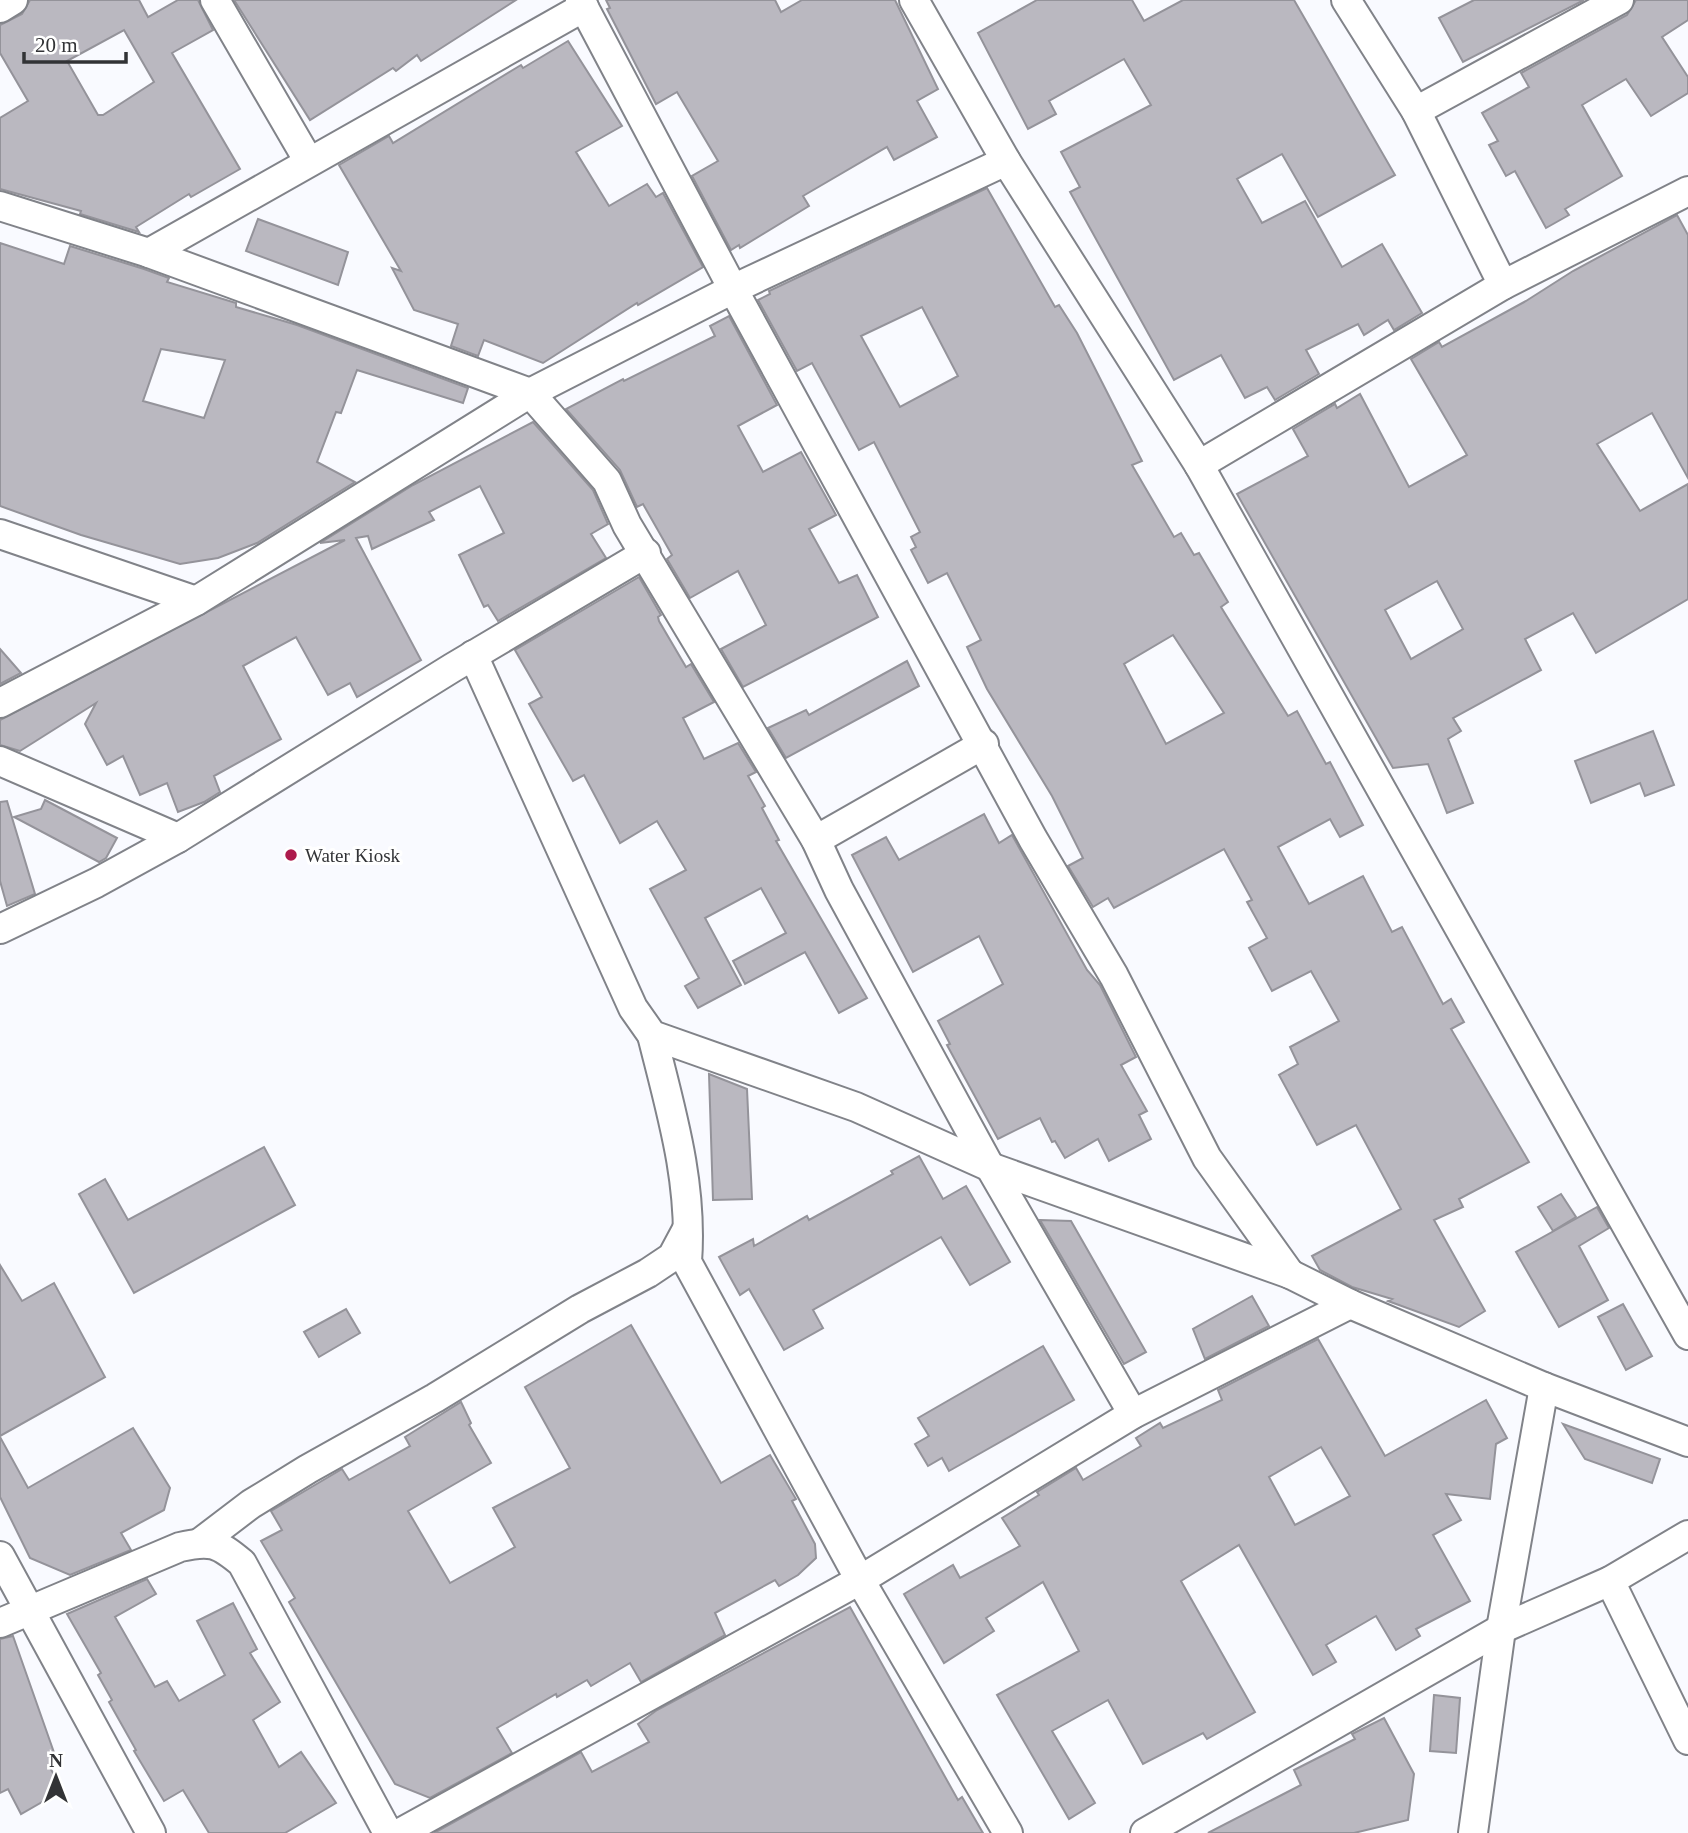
<svg xmlns="http://www.w3.org/2000/svg" width="1688" height="1833" viewBox="0 0 1688 1833" font-family="Georgia,serif">
	<style>
		.building { fill: #bab8c0; stroke: #94939a; stroke-width: 2; fill-rule: evenodd }
		.lines { fill: none; stroke-linecap: round; stroke-linejoin: round }
		.street-casing { stroke: #818389; stroke-width: 32 }
		.street { stroke: #fff; stroke-width: 28 }
		.poi-dot { fill: #ad1a4c; stroke: #fff; stroke-width: 2.5 }
		.labels { text-anchor: middle; stroke-width: 6; stroke-linejoin: round; paint-order: stroke }
		.poi-label { font-size: 19px; fill: #323336; stroke: #fff; text-anchor: start }
	</style>
	<rect width="100%" height="100%" fill="#f9faff"/>
	<g class="building">
		<path d="M30 0H139L148 17 178 0H198L213 30 172 53 240 169 191 197 189 194 136 227 139 232 80 214 81 211 0 189V118L28 101 0 53V25L22 14ZM124 30 154 82 103 115H98L67 61Z"/>
		<polygon points="234,0 516,0 421,61 417,55 396,71 393,68 310,120"/>
		<polygon points="606,0 775,0 781,12 802,0 895,0 938,89 917,101 937,137 894,160 887,147 803,196 809,206 740,248 739,245 731,250 692,176 718,161 677,92 656,104 607,9 610,8"/>
		<polygon points="1037,0 1132,0 1144,21 1183,0 1294,0 1395,175 1318,217 1282,154 1237,179 1262,223 1305,201 1342,267 1382,244 1422,313 1394,330 1388,320 1364,335 1358,324 1306,350 1319,374 1275,400 1267,387 1245,398 1221,355 1174,380 1070,192 1080,187 1061,152 1151,105 1124,59 1049,101 1056,114 1028,129 978,33"/>
		<polygon points="1474,0 1584,0 1463,62 1439,18"/>
		<polygon points="1636,0 1688,0 1688,20 1662,37 1688,77 1688,93 1651,116 1626,79 1582,105 1622,176 1565,209 1569,215 1546,228 1515,171 1506,176 1489,145 1498,141 1482,113 1529,87 1521,73 1627,15"/>
		<polygon points="568,41 622,126 576,152 609,206 647,184 656,197 663,193 703,267 638,305 637,303 543,363 484,340 478,356 451,346 458,324 414,310 392,268 401,271 339,165 389,136 393,143 521,65 523,68"/>
		<path d="M987 188 1055 307 1059 305 1077 333 1142 461 1132 465 1174 537 1181 533 1194 555 1199 553 1228 602 1221 607 1288 716 1297 711 1326 764 1330 762 1363 825 1340 837 1330 819 1278 847 1309 904 1363 876 1392 932 1402 927 1443 1004 1451 999 1464 1022 1451 1029 1529 1162 1459 1199 1463 1207 1434 1220 1485 1311 1459 1327 1388 1301 1392 1299 1352 1287 1320 1270 1312 1256 1401 1209 1356 1125 1317 1145 1279 1075 1298 1064 1290 1047 1339 1021 1311 971 1272 991 1249 948 1267 938 1247 902 1252 900 1224 849 1114 908 1108 898 1093 907 1068 866 1083 858 1052 796 987 689 967 647 981 640 947 573 928 583 911 550 916 547 911 537 920 532 874 442 859 450 812 363 797 371 758 300 770 294 769 291ZM922 307 958 376 900 407 861 336ZM1173 635 1224 713 1166 744 1124 664Z"/>
		<path d="M1677 215 1688 235V478L1652 413 1597 444 1640 511 1688 484V599L1596 653 1573 613 1525 639 1541 670 1453 718 1461 731 1448 739 1473 803 1447 813 1428 764 1393 768 1237 494 1308 456 1293 429 1335 404 1337 408 1360 394 1409 487 1467 455 1411 359 1439 342 1442 347 1526 301 1573 271ZM1437 581 1463 629 1411 659 1385 610Z"/>
		<polygon points="258,219 348,252 338,285 246,251"/>
		<path d="M0 243 64 264 70 246 144 269 169 278 167 282 236 303V307L297 325 468 388 463 403 357 370 341 413 336 412 317 462 355 482 257 543 218 558 180 564 81 535 0 506ZM161 349 225 360 204 418 143 401Z"/>
		<polygon points="729,316 777,405 738,426 763,472 801,452 836,515 809,529 839,583 857,575 878,617 743,687 721,649 766,625 738,571 690,598 667,559 672,555 643,504 637,507 620,470 566,409 623,379 624,381 715,336 710,326"/>
		<polygon points="533,422 593,490 608,524 591,534 606,558 498,621 488,605 484,607 459,555 504,533 480,486 429,512 434,520 372,549 368,536 356,538 421,660 357,697 350,683 328,695 296,637 243,666 281,739 214,776 220,792 204,802 178,812 167,783 140,795 123,756 107,765 85,724 96,703 20,751 0,745 0,720 345,540 320,543 413,485"/>
		<polygon points="639,577 661,615 658,617 659,621 686,667 691,664 714,702 683,718 704,759 738,743 756,772 748,776 765,806 762,808 779,840 776,841 867,998 839,1013 805,952 745,984 733,961 786,933 761,888 705,918 741,985 698,1008 685,986 699,978 650,889 686,870 657,821 620,843 584,775 573,781 529,704 542,697 515,650"/>
		<polygon points="0,649 21,673 0,684"/>
		<polygon points="907,661 919,686 786,758 768,728 806,710 809,715"/>
		<polygon points="1653,731 1674,785 1645,796 1640,783 1591,803 1575,761"/>
		<polygon points="45,800 117,838 106,858 99,862 14,817 41,809"/>
		<polygon points="7,801 35,894 7,906 0,881 0,802"/>
		<polygon points="984,814 999,843 1012,835 1087,970 1100,985 1136,1057 1121,1065 1147,1111 1139,1115 1151,1139 1109,1161 1098,1139 1065,1158 1055,1141 1052,1142 1040,1118 998,1139 947,1045 950,1044 938,1021 1003,984 979,936 913,972 852,855 886,837 899,860"/>
		<polygon points="709,1074 747,1089 752,1199 713,1200"/>
		<polygon points="264,1147 295,1205 134,1293 79,1194 105,1179 128,1220"/>
		<polygon points="919,1156 943,1199 966,1186 1010,1262 970,1285 941,1237 813,1310 823,1328 784,1350 749,1289 740,1295 719,1257 753,1239 754,1246 807,1216 809,1220 893,1174 891,1171"/>
		<polygon points="1561,1194 1576,1217 1553,1231 1538,1207"/>
		<polygon points="1597,1207 1609,1228 1579,1246 1608,1300 1559,1327 1516,1252"/>
		<polygon points="1040,1220 1071,1221 1146,1352 1124,1364"/>
		<polygon points="0,1265 22,1301 54,1283 105,1377 0,1436"/>
		<polygon points="1252,1296 1269,1326 1205,1359 1193,1329"/>
		<polygon points="1623,1304 1652,1356 1626,1370 1598,1317"/>
		<polygon points="346,1309 360,1333 319,1357 304,1332"/>
		<polygon points="631,1325 721,1483 770,1455 796,1499 792,1501 815,1544 816,1558 798,1575 779,1586 775,1580 715,1613 725,1635 641,1682 630,1663 591,1686 587,1680 557,1697 556,1694 497,1728 512,1753 430,1798 395,1784 289,1602 295,1598 261,1541 282,1530 271,1511 342,1469 349,1480 410,1446 405,1437 461,1402 471,1423 469,1425 491,1463 408,1511 450,1583 515,1547 493,1508 570,1468 525,1387"/>
		<path d="M1318 1339 1385 1456 1486 1400 1507 1438 1496 1444 1490 1499 1446 1494 1461 1520 1433 1535 1470 1601 1416 1629 1420 1636 1396 1650 1376 1616 1326 1645 1336 1662 1313 1675 1239 1545 1181 1581 1255 1712 1207 1739 1203 1733 1143 1764 1108 1700 1052 1731 1095 1803 1069 1819 997 1695 1079 1651 1043 1582 986 1618 994 1631 944 1663 904 1594 953 1565 960 1578 1020 1546 1002 1518 1039 1495 1037 1492 1076 1468 1083 1480 1141 1446 1136 1438 1160 1423 1163 1428 1222 1400 1218 1390ZM1321 1447 1350 1496 1295 1525 1269 1477Z"/>
		<polygon points="1043,1346 1074,1400 949,1471 942,1458 928,1466 915,1444 929,1436 918,1418"/>
		<polygon points="1563,1424 1660,1459 1652,1483 1585,1459"/>
		<polygon points="133,1428 170,1488 164,1510 121,1533 131,1550 70,1575 30,1558 0,1497 0,1437 28,1488"/>
		<polygon points="147,1579 156,1594 115,1617 155,1687 167,1681 179,1701 225,1675 197,1621 233,1603 257,1649 250,1653 280,1702 253,1720 279,1767 301,1752 336,1803 285,1833 209,1833 183,1790 164,1801 134,1751 136,1750 109,1702 112,1700 98,1675 101,1673 67,1614"/>
		<polygon points="850,1607 958,1800 962,1797 983,1833 434,1833 581,1752 592,1772 649,1742 638,1724 657,1710"/>
		<polygon points="13,1636 57,1761 49,1766 63,1790 21,1814 8,1789 0,1793 0,1639"/>
		<polygon points="1434,1695 1460,1698 1456,1753 1430,1751"/>
		<polygon points="1384,1718 1414,1774 1408,1820 1354,1833 1208,1833 1301,1785 1294,1770 1355,1739 1352,1734"/>
	</g>
	<g class="lines">
		<g class="street-casing">
			<g id="street">
				<polyline points="215,0 308,160"/>
				<polyline points="580,0 733,289 1033,839 1114,976 1207,1158 1290,1274"/>
				<polyline points="914,0 1006,161 1199,465 1688,1335"/>
				<polyline points="1346,0 1416,111 1503,285"/>
				<polyline points="0,8 13,0"/>
				<polyline points="1416,111 1619,0"/>
				<polyline points="0,206 149,253 530,393 607,481 627,525 816,840 839,890 990,1167 1133,1414"/>
				<polyline points="149,253 584,7"/>
				<polyline points="1199,465 1503,285 1688,191"/>
				<polyline points="0,534 196,601"/>
				<polyline points="473,655 633,1008 652,1035 856,1107 990,1167 1290,1274 1350,1304 1544,1387 1688,1442"/>
				<polyline points="0,703 196,601 530,393 733,289 1006,161"/>
				<polyline points="0,761 178,838"/>
				<polyline points="816,840 984,744"/>
				<polyline points="0,929 96,883 178,838 452,668 646,553"/>
				<path d="M652 1035C671 1111 693 1183 687 1262L860 1580 1008 1833"/>
				<polyline points="201,1542 251,1504 308,1469 435,1398 580,1309 648,1273 672,1257 687,1229"/>
				<polyline points="0,1556 151,1833"/>
				<polyline points="1610,1581 1688,1740"/>
				<path d="M0 1623 180 1547C211 1540 218 1543 242 1563L388 1833"/>
				<polyline points="400,1833 860,1580 1133,1414 1350,1304"/>
				<polyline points="1145,1833 1501,1629 1610,1581 1688,1535"/>
				<polyline points="1473,1833 1501,1629 1544,1387"/>
			</g>
		</g>
		<use href="#street" class="street"/>
	</g>
	<circle class="poi-dot" cx="291" cy="855" r="7"/>
	<g class="labels">
		<g class="poi-label">
			<text x="305" y="862">Water Kiosk</text>
		</g>
	</g>
	<g transform="translate(56 1777)" stroke="#ffffff" stroke-width="5" paint-order="stroke">
	<path d="M0-5L12 26L0 18L-12 26Z" fill="#323336"/>
	<text y="-10" font-size="19" font-weight="bold" text-anchor="middle" fill="#323336">N</text>
	</g>
	<path d="M24 52v10h102v-10" fill="none" stroke="#323336" stroke-width="3.5"/>
	<text x="35" y="52" font-size="21" fill="#323336" stroke="#ffffff" stroke-width="5" paint-order="stroke">20 m</text>
</svg>
